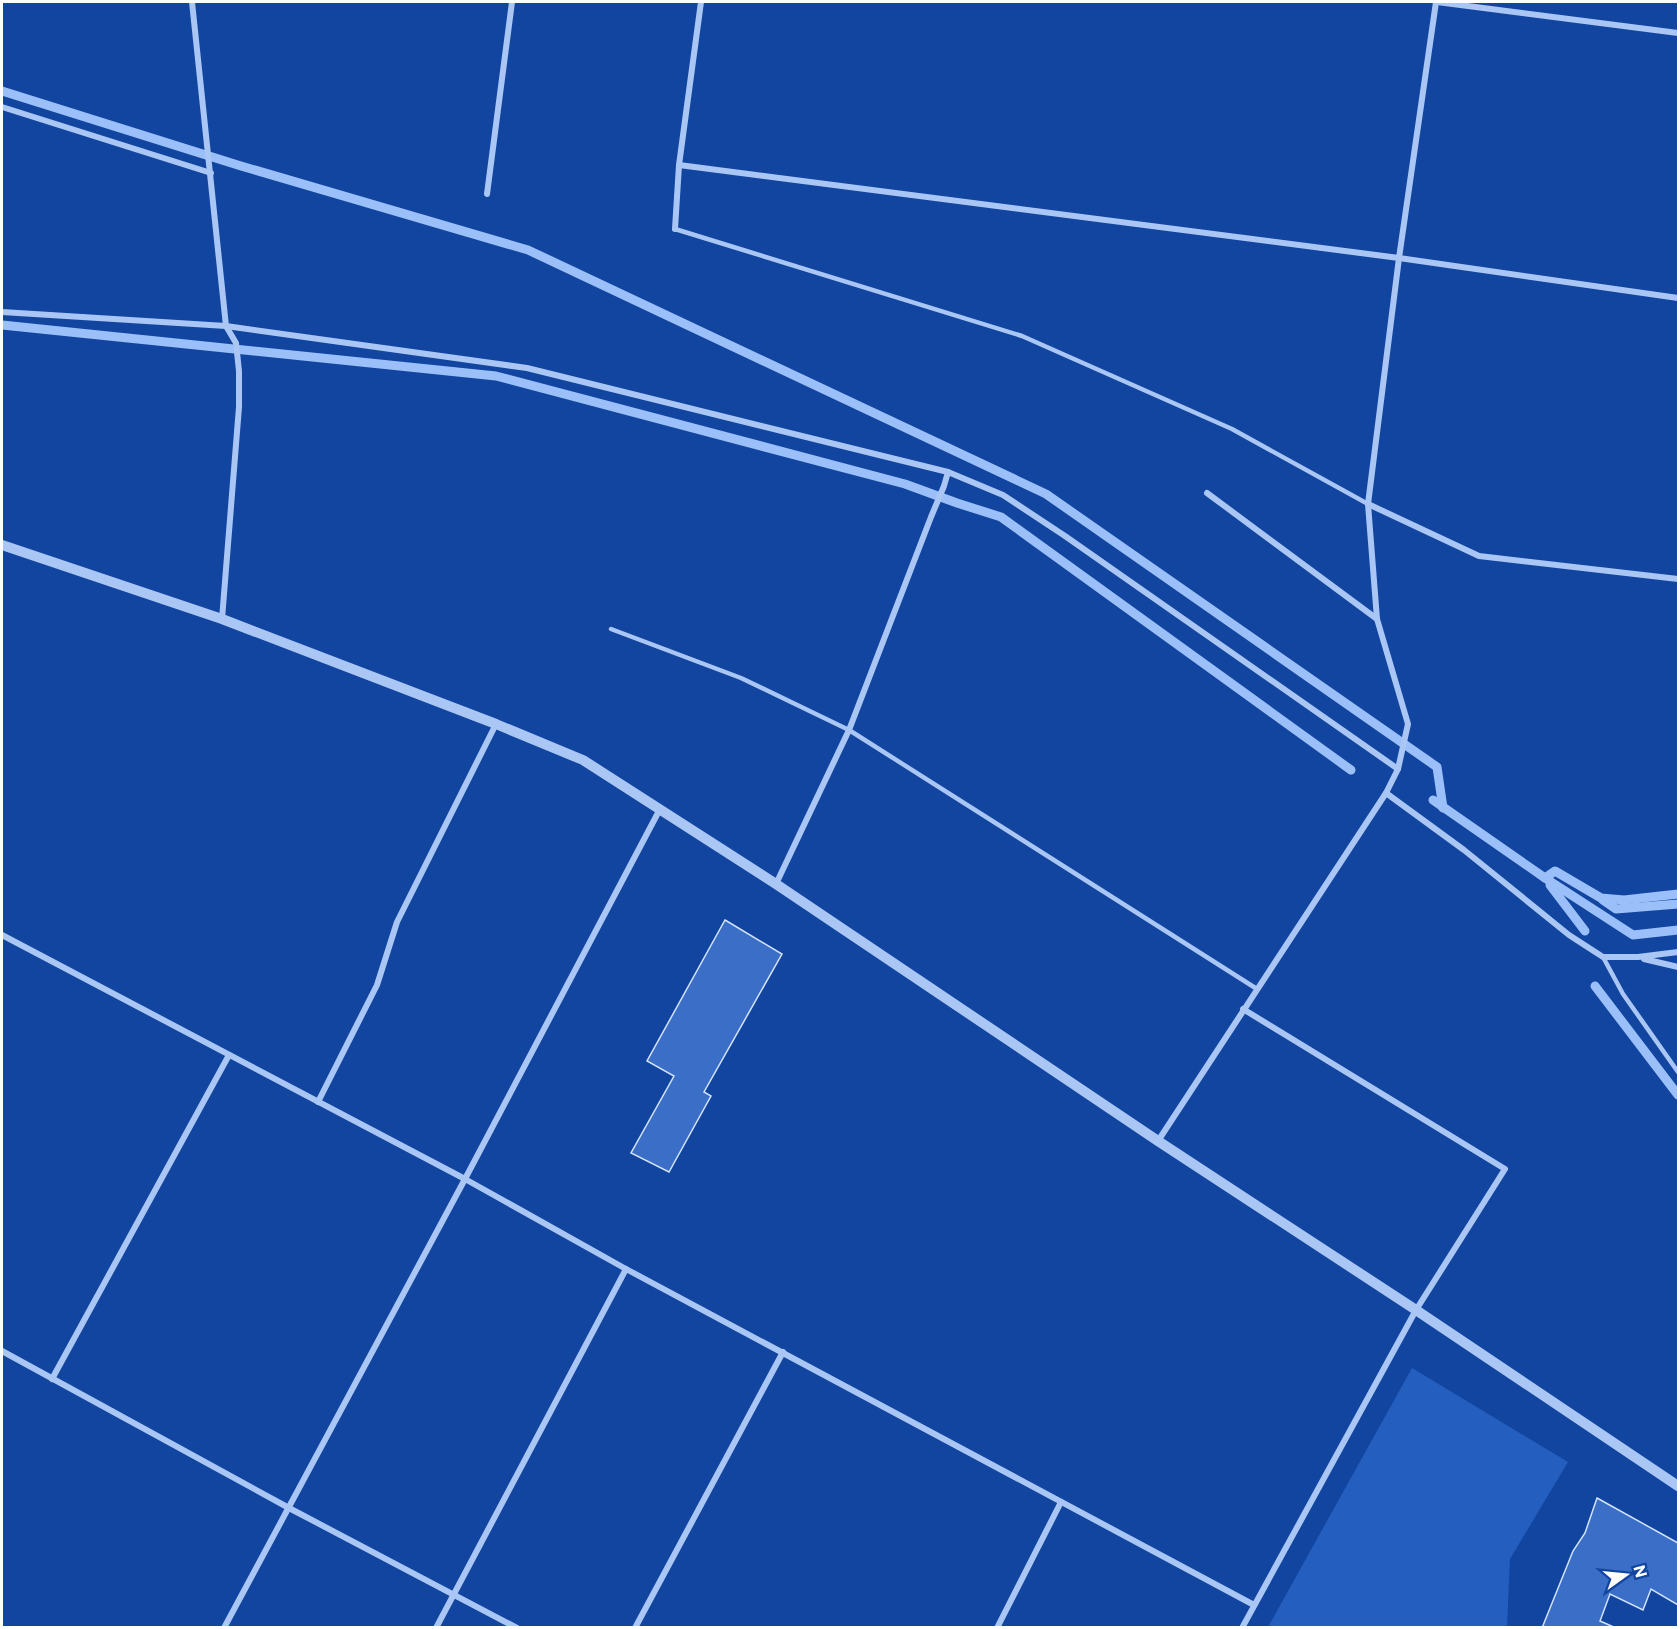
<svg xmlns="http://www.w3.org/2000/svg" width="1680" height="1629" viewBox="0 0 1680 1629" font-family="Commissioner,sans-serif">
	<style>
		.green { fill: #245ebe }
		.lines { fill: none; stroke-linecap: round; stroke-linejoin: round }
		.stream { stroke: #9bbff8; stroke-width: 9 }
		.building { fill: #3a6ec7; stroke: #d2e3fe; stroke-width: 1.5 }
		.service { stroke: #aac6f5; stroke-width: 4.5 }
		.minor { stroke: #aac6f5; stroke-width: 6 }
		.tertiary { stroke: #aac6f5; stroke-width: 10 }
	</style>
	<rect width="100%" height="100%" fill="#1145a0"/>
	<polygon class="green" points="1412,1368 1568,1462 1510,1559 1507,1627 1268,1627"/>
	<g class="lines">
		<g class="stream">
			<polyline points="2,91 241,166 528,250 1046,494 1437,767 1443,808"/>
			<polyline points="2,325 496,376 905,484 957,503 1001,517 1351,770"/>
			<polyline points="1433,800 1545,878 1633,935 1678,930"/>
			<polyline points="1545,878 1555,871 1601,898 1624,900 1678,894"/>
			<polyline points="1550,885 1585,931"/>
			<polyline points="1603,900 1616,909 1678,904"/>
			<polyline points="1595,986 1678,1095"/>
		</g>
	</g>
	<g class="building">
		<polygon points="725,920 782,954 704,1092 711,1096 669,1172 631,1153 674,1076 647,1061"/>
		<polygon points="1597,1498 1678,1543 1678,1605 1651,1589 1643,1610 1610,1594 1600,1621 1616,1628 1542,1628 1573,1551 1585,1533"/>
	</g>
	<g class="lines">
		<g class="service">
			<polyline points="675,229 1022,336 1232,429 1368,504"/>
			<polyline points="611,629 741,678 849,730 1257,989"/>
			<polyline points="1603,957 1623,994 1678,1072"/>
		</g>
		<g class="minor">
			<polyline points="192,2 226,326 236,343 239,371 239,407 222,619"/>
			<polyline points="1437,2 1678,33"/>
			<polyline points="2,107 211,173"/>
			<polyline points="679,165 1399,258 1678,298"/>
			<polyline points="487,194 512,2"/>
			<polyline points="675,229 679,165 701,2"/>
			<polyline points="2,312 226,326 527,368 948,472 1003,495 1065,536 1398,769"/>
			<polyline points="1207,493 1377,619"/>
			<polyline points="1368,504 1479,556 1678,579"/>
			<polyline points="1386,793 1464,850 1569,935 1603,957 1638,957 1678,952"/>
			<polyline points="776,884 849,730 931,517 944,486 948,472"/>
			<polyline points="2,935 465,1179 626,1269 1254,1605"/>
			<polyline points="1644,959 1678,967"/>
			<polyline points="318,1102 377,985 397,922 496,724"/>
			<polyline points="1158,1141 1386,793 1398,769 1408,724 1377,619 1368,504 1399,258 1436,2"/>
			<polyline points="2,1351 289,1508 517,1628"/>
			<polyline points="52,1379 229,1055"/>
			<polyline points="224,1628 465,1179 660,809"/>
			<polyline points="436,1628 626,1269"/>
			<polyline points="635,1628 783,1352"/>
			<polyline points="997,1628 1061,1502"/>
			<polyline points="1242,1628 1416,1310 1505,1169 1243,1009"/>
		</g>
		<polyline class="tertiary" points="2,545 222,619 496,724 583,760 776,884 1158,1141 1416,1310 1678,1486"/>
	</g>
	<rect width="1680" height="1629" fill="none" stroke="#ffffff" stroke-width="6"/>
	<g transform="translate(1626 1575) rotate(75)" stroke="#1145a0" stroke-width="4.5" paint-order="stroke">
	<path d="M0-4.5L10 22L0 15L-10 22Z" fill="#ffffff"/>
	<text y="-9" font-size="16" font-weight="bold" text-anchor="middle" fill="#ffffff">N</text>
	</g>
</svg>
